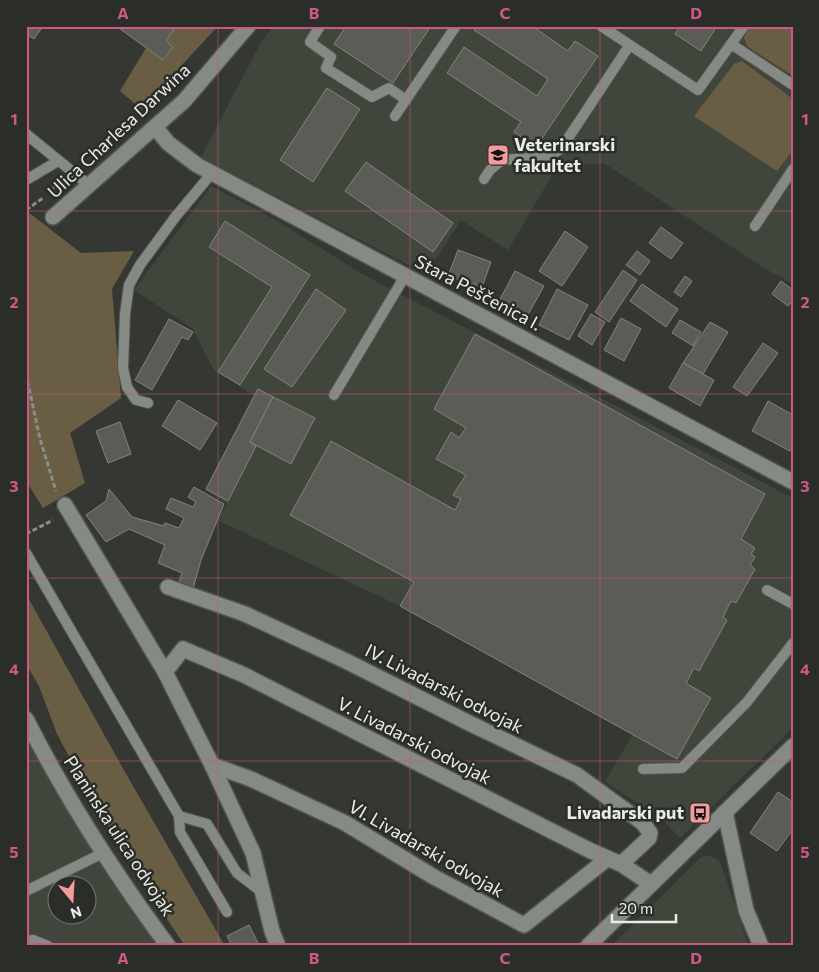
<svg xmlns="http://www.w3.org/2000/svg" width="819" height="972" viewBox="0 0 819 972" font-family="Commissioner,sans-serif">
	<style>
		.built { fill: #40463b; fill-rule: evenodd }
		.green { fill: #695e44 }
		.building { fill: #5c5c56; stroke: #82837c }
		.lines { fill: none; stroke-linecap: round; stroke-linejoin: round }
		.lane-casing { stroke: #525450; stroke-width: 12 }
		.street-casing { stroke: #525450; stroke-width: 18 }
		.secondary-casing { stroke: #525450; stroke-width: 18 }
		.path { stroke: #8b8d88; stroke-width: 3; stroke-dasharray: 5 2.5; stroke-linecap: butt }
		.lane { stroke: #868a84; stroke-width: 10 }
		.street { stroke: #868a84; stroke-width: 15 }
		.secondary { stroke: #868a84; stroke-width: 15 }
		.grid { fill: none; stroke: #ce5885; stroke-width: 1; stroke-opacity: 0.55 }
		.labels { text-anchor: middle; stroke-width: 5; stroke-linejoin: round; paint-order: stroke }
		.street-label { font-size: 18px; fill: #eaece8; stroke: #2b2e28 }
		.poi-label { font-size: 18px; font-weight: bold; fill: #eaece8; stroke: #2b2e28; text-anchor: start }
		.neatline { fill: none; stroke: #ce5885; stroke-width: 2 }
		.grid-label { font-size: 16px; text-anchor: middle; font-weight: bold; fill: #ce5885 }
	</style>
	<rect width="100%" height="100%" fill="#353832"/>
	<g class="built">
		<polygon points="273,26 793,26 793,284 764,268 604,163 557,167 508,250 461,220 426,274 201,157 259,46"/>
		<polygon points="211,186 274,219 364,275 793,498 793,728 680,838 662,819 605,782 633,734 400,606 217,520 227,504 205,490 253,395 214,370 192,328 134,290"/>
		<path d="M26 736 43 768 91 849 157 946H26ZM58 884H88V914H58Z"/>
		<polygon points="707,855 717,859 721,864 748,944 743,946 611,946 700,858"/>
	</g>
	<g class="green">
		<polygon points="176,26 218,26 141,109 120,91 146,48 164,60 173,47 166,41"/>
		<polygon points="749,26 793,26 793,76 748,47 744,38"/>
		<polygon points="742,61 793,99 793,150 777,171 694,116 734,64"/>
		<polygon points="28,212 81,253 134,251 112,289 121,398 70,433 85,483 43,508 26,481 26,213"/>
		<polygon points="26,594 121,765 225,946 185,946 151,895 94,803 57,734 39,686 26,664"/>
	</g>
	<g class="building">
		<polygon points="26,26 43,26 34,39 26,34"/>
		<polygon points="116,26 176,26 166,41 173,47 163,60"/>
		<polygon points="346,26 431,26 393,83 334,44"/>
		<polygon points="477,26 532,26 568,51 575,41 598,56 536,147 514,132 521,122 447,73 464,47 537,96 548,79 474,30"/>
		<polygon points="680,26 717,26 701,51 675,34"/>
		<polygon points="327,88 360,109 313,182 280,160"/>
		<polygon points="366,162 453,223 433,252 345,191"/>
		<polygon points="225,221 310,275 240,385 218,372 272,287 209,247"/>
		<polygon points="661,227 683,243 671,259 649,243"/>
		<polygon points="565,231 588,247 562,286 539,271"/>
		<polygon points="458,250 491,262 482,287 448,276"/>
		<polygon points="637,251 650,261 640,275 626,265"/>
		<polygon points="623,270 637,280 609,322 595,312"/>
		<polygon points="515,271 544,286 526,318 498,303"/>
		<polygon points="685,276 692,281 681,297 674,292"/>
		<polygon points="781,281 793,290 793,300 788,306 772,294"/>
		<polygon points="642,284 678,309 666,327 630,301"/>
		<polygon points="316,289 346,310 292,387 264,369"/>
		<polygon points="557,289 588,305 569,340 539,325"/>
		<polygon points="591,314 605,322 592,345 578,336"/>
		<polygon points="621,318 641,329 624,361 604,350"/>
		<polygon points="169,319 193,332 188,340 182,337 152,390 135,380"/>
		<polygon points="680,320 701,332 693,346 672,333"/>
		<polygon points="710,322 728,332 703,374 683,363"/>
		<polygon points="475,334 765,494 741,539 755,548 751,554 755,557 750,565 755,569 736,603 731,601 723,617 727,620 699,671 694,668 686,683 711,698 677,759 400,606 414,582 290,515 331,441 455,510 461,499 453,495 466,475 436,459 451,432 459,438 466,428 434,409"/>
		<polygon points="763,343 778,353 747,396 733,387"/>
		<polygon points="683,363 714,380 700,406 669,388"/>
		<polygon points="258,389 273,397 250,442 256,446 228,501 206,489"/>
		<polygon points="273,397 315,418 291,464 250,442"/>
		<polygon points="178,400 217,423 200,450 162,426"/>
		<polygon points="768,401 793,415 793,446 790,451 752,431"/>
		<polygon points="120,422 131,454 108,463 96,431"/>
		<polygon points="194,487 224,504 201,560 193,589 178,584 182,573 158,563 165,545 129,529 106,542 86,515 106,501 109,489 132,517 164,526 165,523 179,528 184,518 166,509 171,498 193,507 196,502 188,497"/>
		<polygon points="778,792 793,802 793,829 777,851 750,833"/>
		<polygon points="249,925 258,943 253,946 232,946 227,936"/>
	</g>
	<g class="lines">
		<g class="lane-casing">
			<g id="lane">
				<polyline points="320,26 310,42 331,57 326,68 372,97 389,88 406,100"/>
				<polyline points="601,26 698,90 731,44"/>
				<polyline points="744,26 731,44 793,85"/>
				<polyline points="395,116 456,26"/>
				<polyline points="26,134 90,186"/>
				<polyline points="484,179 490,170 502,160 547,157 561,149 629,46"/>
				<polyline points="26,180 58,161"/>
				<polyline points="755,226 793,169"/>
				<polyline points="334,395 405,276"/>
				<polyline points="148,403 136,400 127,387 123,368 125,314 129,285 140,265 176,216 212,173"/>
				<polyline points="26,553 179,816 207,824 237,873 262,892"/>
				<polyline points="767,590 793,604"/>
				<polyline points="643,769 682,768 747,702 793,643"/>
				<polyline points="179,816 180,832 227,912"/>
				<polyline points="26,891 103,853"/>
				<polyline points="26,941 33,940 48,946"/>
			</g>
		</g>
		<g class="street-casing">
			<g id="street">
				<polyline points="155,127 168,143 197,165 793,482"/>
				<polyline points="53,217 184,101 248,26"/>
				<polyline points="65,505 165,672 212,765 253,853 272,931 278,946"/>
				<polyline points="168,587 245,614 346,661 471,724 577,775 643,823 650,833 649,838 621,864"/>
				<polyline points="165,672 183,649 244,675 591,851 621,864 651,884"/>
				<path d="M26 719C67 800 114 873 168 946"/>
				<polyline points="212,765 251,779 345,823 434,877 524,925 607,859"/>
				<polyline points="725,812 746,910 761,946"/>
			</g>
		</g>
		<g class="secondary-casing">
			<polyline id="secondary" points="588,946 793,746"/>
		</g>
		<g class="path">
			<polyline points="53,188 63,181"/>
			<polyline points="26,210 43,198"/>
			<polyline points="26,374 40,439 56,491"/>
			<polyline points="26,534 53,520"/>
		</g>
		<use href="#lane" class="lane"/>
		<use href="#street" class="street"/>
		<use href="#secondary" class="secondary"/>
	</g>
	<path class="grid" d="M218 26V946M410 26V946M600 26V946M26 211H793M26 394H793M26 578H793M26 761H793"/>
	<defs>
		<g id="university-square" transform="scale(1.125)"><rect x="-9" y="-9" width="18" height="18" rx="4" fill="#f59b9d" stroke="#2b2e28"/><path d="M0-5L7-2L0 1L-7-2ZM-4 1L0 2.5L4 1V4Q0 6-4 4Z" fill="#111"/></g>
		<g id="bus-square" transform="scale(1.125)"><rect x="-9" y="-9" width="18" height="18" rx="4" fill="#f59b9d" stroke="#2b2e28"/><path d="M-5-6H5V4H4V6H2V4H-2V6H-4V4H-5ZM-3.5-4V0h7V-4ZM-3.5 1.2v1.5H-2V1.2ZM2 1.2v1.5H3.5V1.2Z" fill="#111"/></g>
	</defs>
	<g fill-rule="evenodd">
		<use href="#university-square" x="498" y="155"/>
		<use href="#bus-square" x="700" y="813"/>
	</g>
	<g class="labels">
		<g class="street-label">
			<text transform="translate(119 131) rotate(-43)" y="6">Ulica Charlesa Darwina</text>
			<text transform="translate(478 293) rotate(28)" y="6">Stara Peščenica I.</text>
			<text transform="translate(444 689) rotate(27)" y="6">IV. Livadarski odvojak</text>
			<text transform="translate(414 741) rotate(27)" y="6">V. Livadarski odvojak</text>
			<text transform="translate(119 836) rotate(57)" y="6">Planinska ulica odvojak</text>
			<text transform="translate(426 849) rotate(30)" y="6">VI. Livadarski odvojak</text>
		</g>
		<g class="poi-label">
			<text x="514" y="151">Veterinarski<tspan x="514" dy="21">fakultet</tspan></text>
			<text x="684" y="819" text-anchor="end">Livadarski put</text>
		</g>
	</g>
	<rect width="819" height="972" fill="none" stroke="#2b2e28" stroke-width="55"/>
	<g transform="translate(72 900) rotate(162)"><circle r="24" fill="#2b2e28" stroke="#777a75"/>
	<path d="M0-4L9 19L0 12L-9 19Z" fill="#f59b9d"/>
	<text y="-8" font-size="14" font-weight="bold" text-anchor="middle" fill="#eaece8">N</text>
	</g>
	<path d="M612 914v8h64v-8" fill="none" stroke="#eaece8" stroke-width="2.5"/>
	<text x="619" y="914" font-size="15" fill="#eaece8" stroke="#2b2e28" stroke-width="4" paint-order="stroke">20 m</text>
	<rect x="28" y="28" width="764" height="916" class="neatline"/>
	<g class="grid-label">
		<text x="123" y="19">A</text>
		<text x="314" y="19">B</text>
		<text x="505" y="19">C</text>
		<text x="696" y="19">D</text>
		<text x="14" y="125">1</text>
		<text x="805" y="125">1</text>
		<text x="14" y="308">2</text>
		<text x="805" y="308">2</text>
		<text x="14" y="492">3</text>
		<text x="805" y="492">3</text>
		<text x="14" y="675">4</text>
		<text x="805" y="675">4</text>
		<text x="14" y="858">5</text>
		<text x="805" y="858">5</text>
		<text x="123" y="964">A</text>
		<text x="314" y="964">B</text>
		<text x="505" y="964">C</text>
		<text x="696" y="964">D</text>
	</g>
</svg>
